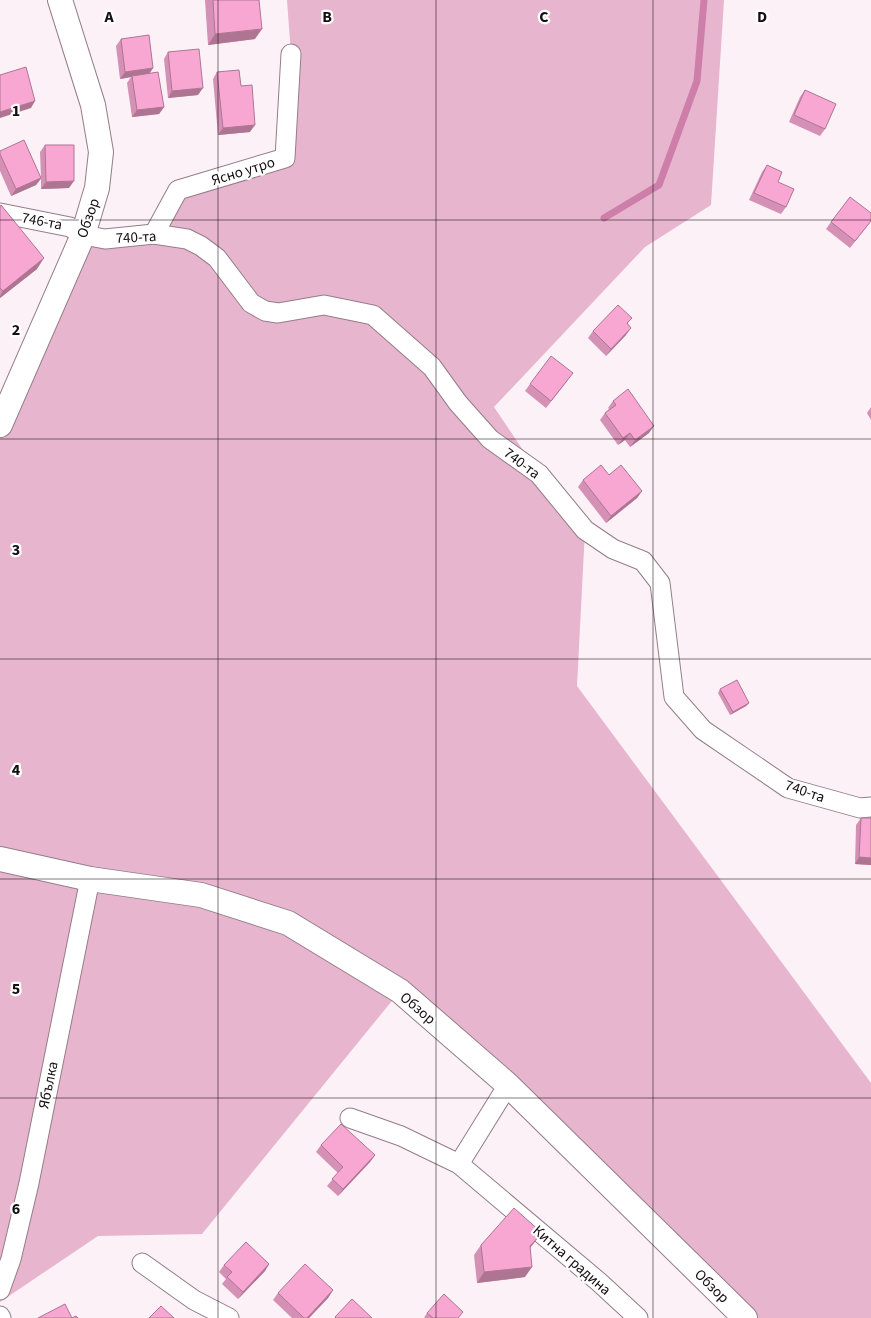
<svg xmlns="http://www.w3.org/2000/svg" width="871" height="1318" viewBox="0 0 871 1318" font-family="'Source Sans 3',sans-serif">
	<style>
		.green { fill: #e8b5cf }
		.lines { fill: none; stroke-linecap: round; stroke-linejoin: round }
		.stream { stroke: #cd7faa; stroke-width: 7 }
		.minor-casing { stroke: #947d88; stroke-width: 21 }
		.tertiary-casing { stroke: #947d88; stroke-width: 26 }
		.minor { stroke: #fff; stroke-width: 19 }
		.tertiary { stroke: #fff; stroke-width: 24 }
		.wall { fill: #d590b5 }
		.shaded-wall { fill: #ae7593 }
		.building { fill: #f8a7d2; stroke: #ae7593 }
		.grid { fill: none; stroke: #150d11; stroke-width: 1; stroke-opacity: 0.55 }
		.labels { text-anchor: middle; stroke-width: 4.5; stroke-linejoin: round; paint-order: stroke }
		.street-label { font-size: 15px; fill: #150d11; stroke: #fff }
		.grid-label { font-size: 16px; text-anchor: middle; font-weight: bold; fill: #150d11; stroke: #fff; stroke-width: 4.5; stroke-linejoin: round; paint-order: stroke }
	</style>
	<rect width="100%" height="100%" fill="#fcf1f6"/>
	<polygon class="green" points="287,0 724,0 711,205 645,247 494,407 539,474 585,530 577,686 871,1083 871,1318 745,1318 400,991 202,1234 98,1236 0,1302 0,425 83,235 154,234 178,190 285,158 291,54"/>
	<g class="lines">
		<polyline class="stream" points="604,218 659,185 697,81 704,0"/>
		<g class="minor-casing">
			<g id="minor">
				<polyline points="0,213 70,227 83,235 105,239 154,234 187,239 201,246 217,258 251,303 265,311 278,313 324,305 373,315 432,367 458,403 490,439 539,474 585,530 613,549 643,561 660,583 674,697 703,730 788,788 860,808 871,807"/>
				<polyline points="154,234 178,190 285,158 291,54"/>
				<polyline points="350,1118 401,1136 459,1164 599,1282 638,1318"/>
				<polyline points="459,1164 508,1085"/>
				<polyline points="142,1263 194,1300 229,1318"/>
				<polyline points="0,1290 11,1259 29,1183 90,879"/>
				<polyline points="0,1316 1,1318"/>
			</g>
		</g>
		<g class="tertiary-casing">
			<g id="tertiary">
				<polyline points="0,425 83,235 97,188 101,152 93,105 60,0"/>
				<polyline points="0,859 90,879 201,895 288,923 400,991 508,1085 745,1318"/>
			</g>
		</g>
		<use href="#minor" class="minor"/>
		<use href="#tertiary" class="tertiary"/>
	</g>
	<g class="wall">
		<polygon points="205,0 259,0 255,39 208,45"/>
		<polygon points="121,39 153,68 150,73 164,107 159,114 132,117 127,83 131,77 120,79 116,46"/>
		<polygon points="168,52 198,95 168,98 164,59"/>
		<polygon points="217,72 241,86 250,132 218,135 213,79"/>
		<polygon points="805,90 825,129 820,136 789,122 800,97"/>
		<polygon points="45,145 69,188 41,189 41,179 36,185 11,196 0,171 0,151 41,178 40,152"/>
		<polygon points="767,165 778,182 786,207 781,214 749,200 762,172"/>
		<polygon points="0,206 37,269 0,298"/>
		<polygon points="871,213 871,221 850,248 826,229 831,222"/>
		<polygon points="632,318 627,324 626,335 606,356 588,338 593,331"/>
		<polygon points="568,380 546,408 525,391 530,384"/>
		<polygon points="613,401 649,433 630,447 625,440 618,445 600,420 605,413 609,409 608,408"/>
		<polygon points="871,407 871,420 867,413"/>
		<polygon points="609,475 642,491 637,498 606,523 578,487 583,480"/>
		<polygon points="720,689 749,703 746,706 730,715 718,693"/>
		<polygon points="861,818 871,818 871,865 855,864 856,825"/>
		<polygon points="321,1145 375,1155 370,1162 338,1196 327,1186 338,1173 316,1152"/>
		<polygon points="534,1243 530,1248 525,1277 477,1283 474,1255 481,1245"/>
		<polygon points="269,1264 265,1271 238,1299 222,1284 226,1279 219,1272 224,1265"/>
		<polygon points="333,1290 328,1298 309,1318 292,1318 273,1300 278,1293"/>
		<polygon points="427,1313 459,1318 424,1318"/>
	</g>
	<g class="shaded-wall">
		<polygon points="262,29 255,39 208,45 215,34"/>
		<polygon points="153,68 148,75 132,76 131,77 120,79 125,72"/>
		<polygon points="203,88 198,95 168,98 172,91"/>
		<polygon points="35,101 31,108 0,118 0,112"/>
		<polygon points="164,107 159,114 132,117 137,110"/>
		<polygon points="255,125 250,132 218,135 223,128"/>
		<polygon points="41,178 36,185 11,196 16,189"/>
		<polygon points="74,181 69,188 41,189 46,182"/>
		<polygon points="44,258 37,269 0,298 0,296 3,291"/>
		<polygon points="631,328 626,335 606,356 611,349"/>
		<polygon points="654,426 649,433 630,447 635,440"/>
		<polygon points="630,433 625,440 618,445 623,438"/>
		<polygon points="642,491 637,498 606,523 611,516"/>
		<polygon points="749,703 746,706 730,715 733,712"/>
		<polygon points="859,857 871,858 871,865 855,864"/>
		<polygon points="375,1155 370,1162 338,1196 343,1189"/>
		<polygon points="542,1233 534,1243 523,1256 530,1246"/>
		<polygon points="269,1264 265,1271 238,1299 243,1292"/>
		<polygon points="532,1267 525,1277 477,1283 484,1272"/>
		<polygon points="333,1290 328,1298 309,1318 307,1318"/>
	</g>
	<g class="building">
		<polygon points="213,0 259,0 262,29 215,34"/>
		<polygon points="149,35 153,68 125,72 121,39"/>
		<polygon points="199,49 203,88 172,91 168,52"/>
		<polygon points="26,67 35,101 0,112 0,75"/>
		<polygon points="239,70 241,86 252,85 255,125 223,128 217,72"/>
		<polygon points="158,72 164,107 137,110 132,76"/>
		<polygon points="805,90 836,104 825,129 794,115"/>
		<polygon points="24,140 41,178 16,189 0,154 0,151"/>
		<polygon points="45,145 74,145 74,181 46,182"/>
		<polygon points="767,165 782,172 778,182 794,189 786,207 754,193"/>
		<polygon points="850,197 871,213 871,221 855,241 831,222"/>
		<polygon points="1,205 44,258 3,291 0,288 0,206"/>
		<polygon points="618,305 632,318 627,323 631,328 611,349 593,331"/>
		<polygon points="551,356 573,373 551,401 530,384"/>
		<polygon points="628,389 654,426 635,440 630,433 623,438 605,413 616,405 613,401"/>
		<polygon points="601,465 609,475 621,465 642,491 611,516 583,480"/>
		<polygon points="737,680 749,703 733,712 720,689"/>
		<polygon points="861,818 871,818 871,858 859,857"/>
		<polygon points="341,1124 375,1155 343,1189 332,1179 343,1167 321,1145"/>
		<polygon points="514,1208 542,1233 530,1246 532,1267 484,1272 481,1245"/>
		<polygon points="246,1242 269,1264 243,1292 227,1277 232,1272 224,1265"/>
		<polygon points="305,1264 333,1290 307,1318 304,1318 278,1293"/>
		<polygon points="444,1294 463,1312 458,1318 433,1318 427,1313"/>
		<polygon points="352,1299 372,1318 336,1318 335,1317"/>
		<polygon points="65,1304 72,1318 76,1316 78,1318 38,1318"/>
		<polygon points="161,1306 174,1318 149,1318"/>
	</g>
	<path class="grid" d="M218 0V1318M436 0V1318M653 0V1318M0 220H871M0 439H871M0 659H871M0 879H871M0 1098H871"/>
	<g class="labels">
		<g class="street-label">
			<text transform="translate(243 171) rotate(-17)" y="5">Ясно утро</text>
			<text transform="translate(88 218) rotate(-71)" y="5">Обзор</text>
			<text transform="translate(42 221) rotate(11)" y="5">746-та</text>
			<text transform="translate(136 237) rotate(-3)" y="5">740-та</text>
			<text transform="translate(522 463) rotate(37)" y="5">740-та</text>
			<text transform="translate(805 791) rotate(19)" y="5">740-та</text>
			<text transform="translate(418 1008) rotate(40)" y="5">Обзор</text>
			<text transform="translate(48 1085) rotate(-78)" y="5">Ябълка</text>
			<text transform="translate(572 1260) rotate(41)" y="5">Китна градина</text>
			<text transform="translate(712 1286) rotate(44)" y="5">Обзор</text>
		</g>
	</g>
	<g class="grid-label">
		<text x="109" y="22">A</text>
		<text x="327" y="22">B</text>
		<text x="544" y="22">C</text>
		<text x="762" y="22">D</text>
		<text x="16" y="116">1</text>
		<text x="16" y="335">2</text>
		<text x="16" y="555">3</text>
		<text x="16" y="775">4</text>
		<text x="16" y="994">5</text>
		<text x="16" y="1214">6</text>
	</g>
</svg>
